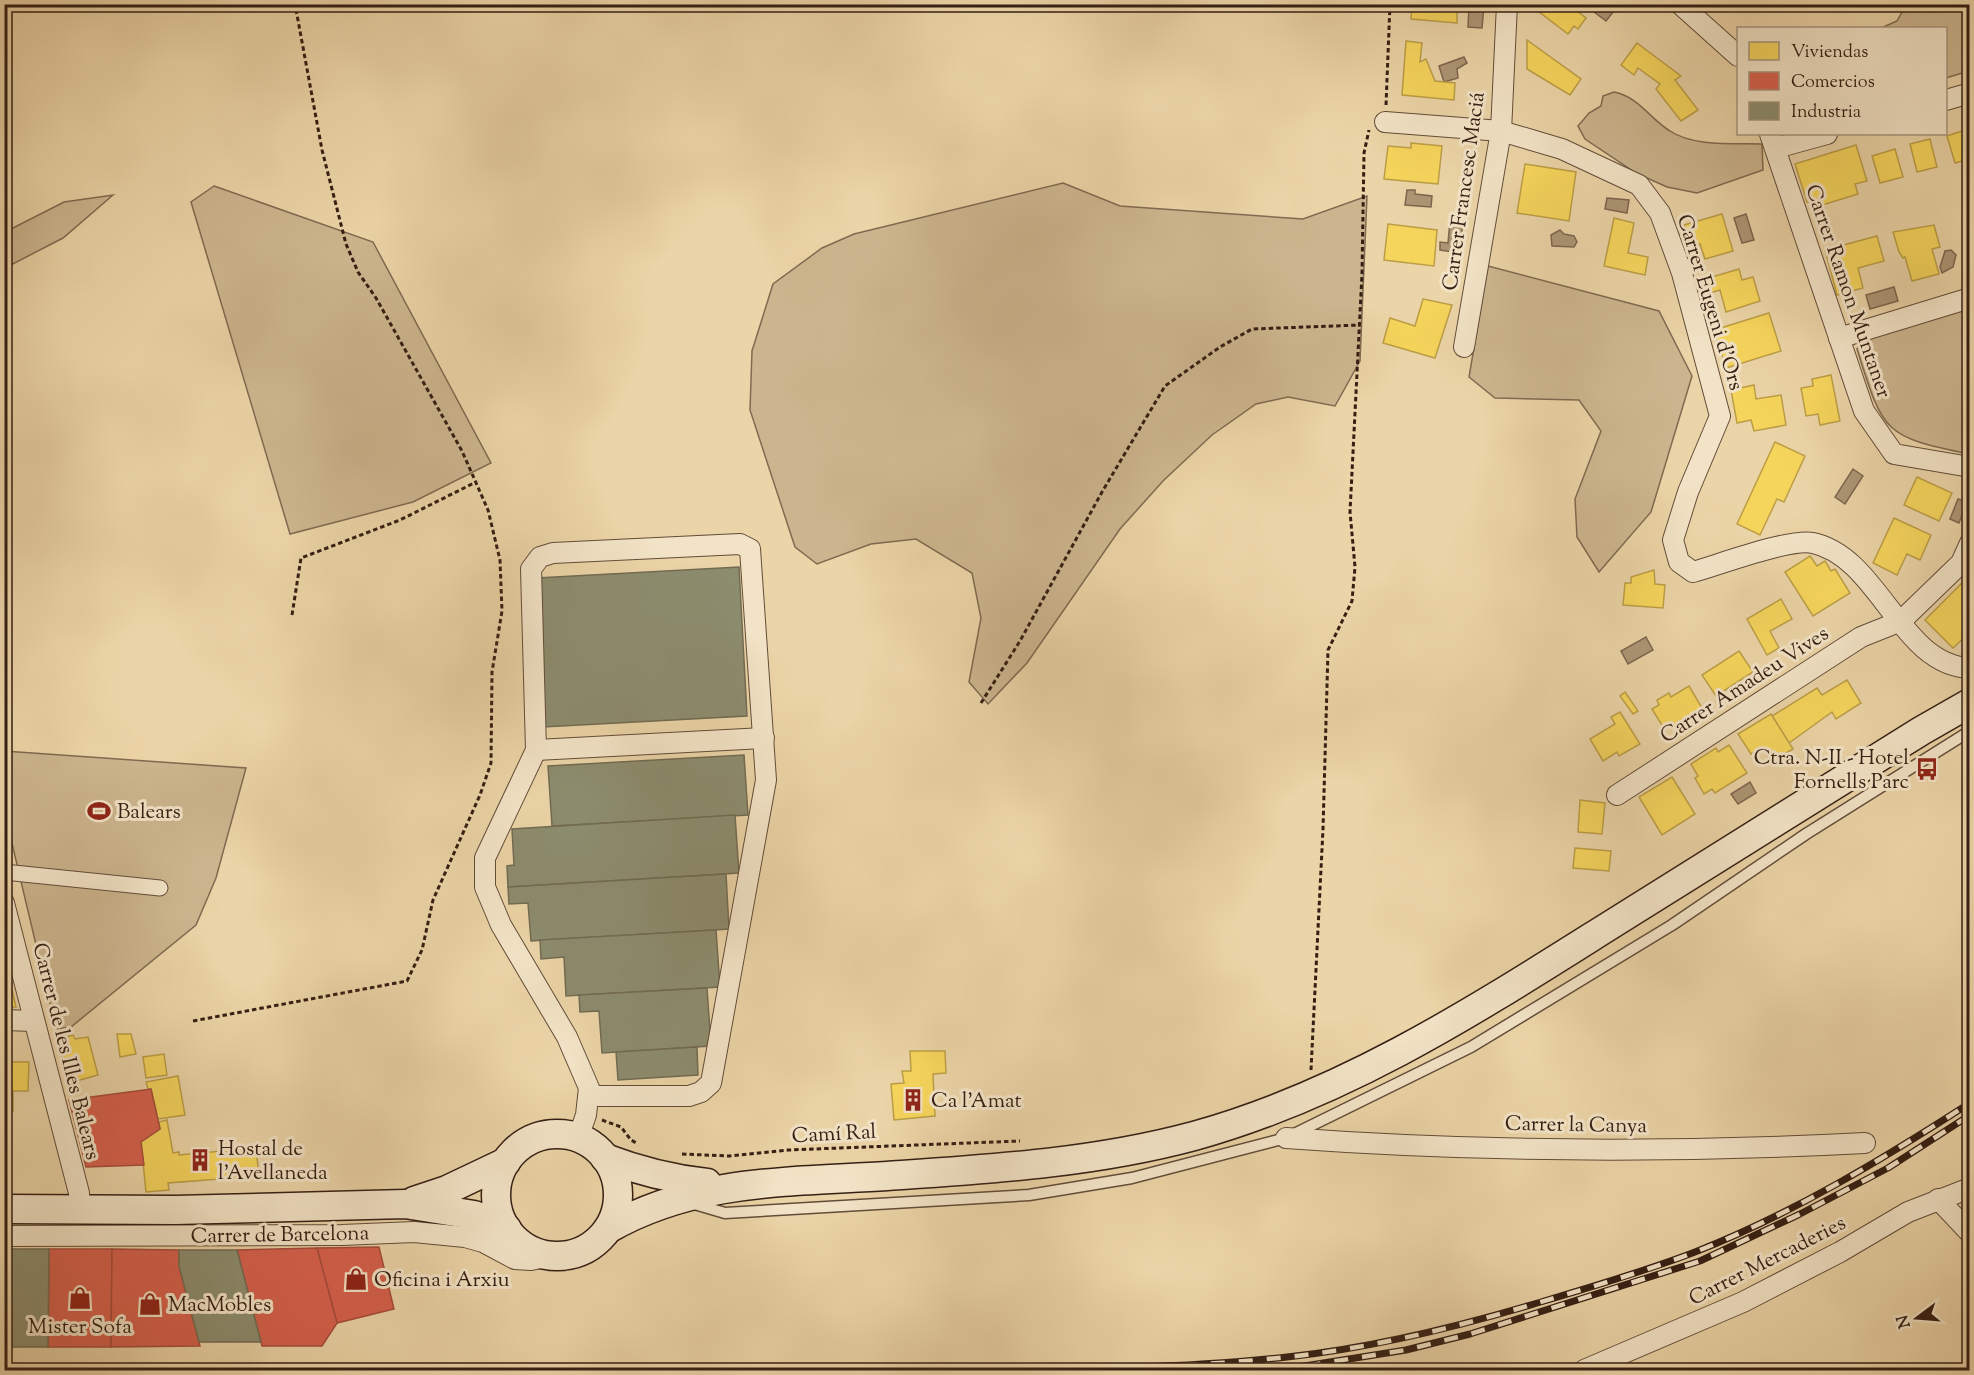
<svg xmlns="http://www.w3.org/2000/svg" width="1974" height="1375" viewBox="0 0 1974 1375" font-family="'Sorts Mill Goudy',serif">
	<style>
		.green { fill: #ccb58e; stroke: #806a51; stroke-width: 1.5 }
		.water { fill: #ad9675; stroke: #7d664e; stroke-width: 1.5 }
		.homes { fill: #f6d55c; stroke: #bc9e46; stroke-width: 1.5 }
		.shops { fill: #d6604d; stroke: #a64c3c; stroke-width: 1.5 }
		.industry { fill: #8c8c6e; stroke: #726b53; stroke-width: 1.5 }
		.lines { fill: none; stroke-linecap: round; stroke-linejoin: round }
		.service-casing { stroke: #624c39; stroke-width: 13 }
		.pedestrian-casing { stroke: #624c39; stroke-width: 17 }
		.minor-casing { stroke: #624c39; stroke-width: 22 }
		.secondary-casing { stroke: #351f14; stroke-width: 31 }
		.path { stroke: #351f14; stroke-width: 3; stroke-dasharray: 4.5 3; stroke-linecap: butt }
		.service { stroke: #f2e3c6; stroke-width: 10 }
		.pedestrian { stroke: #f2e3c6; stroke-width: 15 }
		.minor { stroke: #f2e3c6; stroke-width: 20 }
		.secondary { stroke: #f2e3c6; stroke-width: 28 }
		.rail-casing { stroke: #351f14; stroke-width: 7 }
		.rail { stroke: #f2e3c6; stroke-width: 4.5; stroke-dasharray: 14; stroke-linecap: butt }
		.labels { text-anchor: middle; stroke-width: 6; stroke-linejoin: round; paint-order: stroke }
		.street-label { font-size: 21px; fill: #351f14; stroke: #f2e3c6 }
		.poi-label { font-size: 21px; fill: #351f14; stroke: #f2e3c6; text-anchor: start }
	</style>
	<rect width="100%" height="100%" fill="#ebd4a7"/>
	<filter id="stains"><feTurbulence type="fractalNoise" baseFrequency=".00333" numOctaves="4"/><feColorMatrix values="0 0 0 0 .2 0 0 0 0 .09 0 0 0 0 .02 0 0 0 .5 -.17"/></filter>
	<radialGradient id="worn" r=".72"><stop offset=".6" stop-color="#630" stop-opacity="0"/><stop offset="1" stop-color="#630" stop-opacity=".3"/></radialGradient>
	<g class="green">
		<polygon points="1906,5 1969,5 1969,71 1946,78 1946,28 1881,28 1897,21"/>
		<path d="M1614 92C1639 97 1649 118 1670 131 1694 147 1735 143 1762 144L1763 170 1697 193 1667 187 1636 173 1585 139 1578 126 1589 113 1601 106 1603 96Z"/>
		<polygon points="1063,183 1120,206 1303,219 1367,196 1360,361 1335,406 1288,397 1256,404 1212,435 1163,481 1120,529 1027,663 988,704 969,682 981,618 972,573 916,539 871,544 817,564 795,547 750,410 752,351 773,284 822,248 854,234"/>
		<polygon points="214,186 373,242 491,463 413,502 290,534 191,202"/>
		<polygon points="113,195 63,238 5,268 5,232 64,202"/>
		<polygon points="1488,266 1659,311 1692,376 1651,512 1599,572 1577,537 1575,499 1601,431 1579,400 1495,398 1469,377"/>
		<path d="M1969 307V454C1883 437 1883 432 1857 349 1872 330 1945 314 1969 307Z"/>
		<polygon points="4,751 246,768 216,878 196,925 71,1027 56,1029 5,814"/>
	</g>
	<g class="water">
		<polygon points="1469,5 1484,5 1482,28 1468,27"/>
		<polygon points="1585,5 1606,5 1614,11 1606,21"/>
		<polygon points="1464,57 1467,63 1457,69 1458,78 1444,82 1439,66"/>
		<polygon points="1407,190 1415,190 1415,194 1432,196 1431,207 1405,205"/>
		<polygon points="1607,198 1629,200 1627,213 1605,209"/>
		<polygon points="1746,214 1754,240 1742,243 1734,218"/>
		<polygon points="1450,221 1463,222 1460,253 1440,250 1440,242 1448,243"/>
		<polygon points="1560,230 1564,234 1574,236 1577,242 1574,247 1552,246 1551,235"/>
		<polygon points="1951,250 1956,255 1953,267 1942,273 1940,267 1945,251"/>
		<polygon points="1894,287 1898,301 1870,309 1866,295"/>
		<polygon points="1853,469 1863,476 1845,504 1835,497"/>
		<polygon points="1958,499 1967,502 1959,523 1950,519"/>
		<polygon points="1646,637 1653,650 1628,664 1621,651"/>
		<polygon points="1750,782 1756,793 1738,804 1731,794"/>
	</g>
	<g class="homes">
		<polygon points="1412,4 1457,4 1457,23 1411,19"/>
		<polygon points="1537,4 1568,4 1586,18 1578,29 1574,26 1568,34 1534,8"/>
		<polygon points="1527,40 1581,79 1570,95 1527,69"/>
		<polygon points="1406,41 1422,43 1420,62 1426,59 1435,81 1455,83 1454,100 1402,95"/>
		<polygon points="1637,43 1681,76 1675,80 1698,110 1681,121 1656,89 1660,84 1638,68 1634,75 1621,65"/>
		<polygon points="1968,129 1970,159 1955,163 1947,136"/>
		<polygon points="1930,139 1937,167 1917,172 1910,144"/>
		<polygon points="1411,143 1442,146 1438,184 1384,179 1388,146 1411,148"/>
		<polygon points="1856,145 1867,181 1855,184 1858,194 1819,206 1817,199 1807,202 1795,164"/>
		<polygon points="1895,149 1903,177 1880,183 1872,156"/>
		<polygon points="1525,164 1576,172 1569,221 1517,213"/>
		<polygon points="1722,214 1733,251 1705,259 1700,244 1691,247 1684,225"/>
		<polygon points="1970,216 1970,241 1969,241 1962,218"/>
		<polygon points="1614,218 1634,223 1628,253 1648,257 1645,275 1604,266"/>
		<polygon points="1388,224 1437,230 1434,266 1384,260"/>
		<polygon points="1934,225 1940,247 1932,249 1939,274 1912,281 1905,257 1903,258 1899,252 1893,232"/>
		<polygon points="1877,236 1884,261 1858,268 1863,288 1837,295 1825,250"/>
		<polygon points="1739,269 1742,280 1753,277 1760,301 1726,312 1720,290 1706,294 1702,280"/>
		<polygon points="1423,299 1452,305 1435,358 1383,343 1390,318 1415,326"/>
		<polygon points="1769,313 1781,351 1726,368 1714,330"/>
		<polygon points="1831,375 1840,421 1820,425 1818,414 1806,416 1801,388 1813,386 1812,379"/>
		<polygon points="1754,385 1756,399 1781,395 1786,425 1754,431 1751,420 1737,423 1731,390"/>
		<polygon points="1775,442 1805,456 1784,502 1777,499 1760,535 1737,524"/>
		<polygon points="1917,477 1952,493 1939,521 1904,505"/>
		<polygon points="1894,518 1931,535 1920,560 1907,554 1897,575 1873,563"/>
		<polygon points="1810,556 1817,566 1825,561 1831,571 1835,569 1850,593 1813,616 1785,572"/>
		<polygon points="1654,570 1655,584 1665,585 1663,608 1623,605 1625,583 1631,583 1631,577"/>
		<polygon points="1970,575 1970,605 1965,609 1970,613 1970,632 1953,648 1925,620"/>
		<polygon points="1781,599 1792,619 1770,631 1779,648 1767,655 1747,619"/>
		<polygon points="1739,651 1753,672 1716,696 1702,675"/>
		<polygon points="1847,680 1861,703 1836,719 1832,712 1789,743 1772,716 1817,688 1822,695"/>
		<polygon points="1689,686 1702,708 1672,726 1670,722 1663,727 1652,709 1659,705 1657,700 1669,693 1671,697"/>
		<polygon points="1625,692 1638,711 1633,714 1620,696"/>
		<polygon points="1620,712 1640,744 1619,756 1617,752 1603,761 1590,739 1615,724 1611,717"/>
		<polygon points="1771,714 1793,749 1771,762 1762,747 1751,754 1738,734"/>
		<polygon points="1729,745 1747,773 1715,793 1712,789 1704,794 1695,778 1698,776 1691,764 1716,748 1718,752"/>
		<polygon points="1672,777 1695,814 1662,835 1639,797"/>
		<polygon points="1580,800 1605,803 1602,834 1578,832"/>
		<polygon points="1575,848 1611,851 1609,871 1573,868"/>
		<polygon points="4,961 9,977 4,979"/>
		<polygon points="9,977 16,1007 4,1007 4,979"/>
		<polygon points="117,1034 131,1034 136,1054 120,1057"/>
		<polygon points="73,1035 75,1039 88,1037 98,1075 69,1083 58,1039"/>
		<polygon points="910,1051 945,1051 946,1073 933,1074 935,1116 894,1120 891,1084 904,1083 902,1071 911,1071"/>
		<polygon points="164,1054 167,1075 146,1078 143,1057"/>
		<polygon points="4,1062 29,1062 28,1091 13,1091 13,1111 4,1111"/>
		<polygon points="178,1076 185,1115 158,1119 151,1089 148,1089 146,1082"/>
		<polygon points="167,1120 173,1153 179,1152 179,1155 256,1148 259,1176 168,1183 169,1190 146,1192 141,1142 160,1129 159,1122"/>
	</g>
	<g class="shops">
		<polygon points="151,1089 160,1129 141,1142 144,1165 86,1167 69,1100"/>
		<polygon points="379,1247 394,1309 337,1323 317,1248"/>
		<polygon points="317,1248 337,1323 322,1346 262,1346 237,1250"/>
		<polygon points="4,1249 8,1249 7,1347 4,1347"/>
		<polygon points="49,1249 112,1249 111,1347 48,1347"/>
		<polygon points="112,1249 179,1250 179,1266 200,1346 111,1347"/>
	</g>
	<g class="industry">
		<polygon points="739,567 747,716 543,727 537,578"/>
		<polygon points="744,755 748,815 552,826 548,766"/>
		<polygon points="735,815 739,873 508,887 507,866 514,865 512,829"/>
		<polygon points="726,874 729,929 531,941 528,903 509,904 508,887"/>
		<polygon points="716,930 720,987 566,996 564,957 541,959 540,940"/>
		<polygon points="707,988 711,1046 602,1053 599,1011 580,1012 579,995"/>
		<polygon points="697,1047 698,1075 618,1080 616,1052"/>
		<polygon points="8,1249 49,1249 48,1347 7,1347"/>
		<polygon points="179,1250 237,1250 261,1342 199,1342 179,1266"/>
	</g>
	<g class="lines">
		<g class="service-casing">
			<polyline id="service" points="691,1203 725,1213 1029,1195 1132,1178 1286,1138 1471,1047 1672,925 1806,834 1970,731"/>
		</g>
		<g class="pedestrian-casing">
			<polyline id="pedestrian" points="4,872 160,888"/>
		</g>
		<g class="minor-casing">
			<g id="minor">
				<polyline points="1680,4 1738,56"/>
				<polyline points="1946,100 1970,93"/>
				<path d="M1385 122 1501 131 1562 149 1639 185 1660 213 1682 273 1720 416 1688 492 1673 540 1679 562 1693 572C1718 565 1790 538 1813 543 1879 557 1901 666 1970 668"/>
				<polyline points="1770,134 1864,411 1894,454 1970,467"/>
				<polyline points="1776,148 1827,134"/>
				<polyline points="1839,338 1970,298"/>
				<polyline points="1464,347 1501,131 1507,4"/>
				<polyline points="536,750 764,738"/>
				<polyline points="1617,795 1861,637 1901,621 1961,563 1970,543"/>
				<polyline points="4,903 79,1193 80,1211"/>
				<polyline points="4,1020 34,1021"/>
				<polyline points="578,1138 586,1115 589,1088 567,1037 501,925 485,887 485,858 536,750 531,569 540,557 553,553 740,544 750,549 766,780 711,1083 701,1092 689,1096 588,1096"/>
				<path d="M1286 1138C1478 1152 1672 1153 1865 1143"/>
				<polyline points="1938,1199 1970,1233"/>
				<polyline points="4,1236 342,1235 414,1232 465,1237 483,1242 515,1259 531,1260 551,1256"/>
				<polyline points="1584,1370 1743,1302 1840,1252 1908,1212 1970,1188"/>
			</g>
		</g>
		<g class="secondary-casing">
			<g id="secondary">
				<circle cx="557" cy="1195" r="61"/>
				<path d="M605 1158C639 1171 671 1179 707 1183"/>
				<polyline points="414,1201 447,1190 506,1162"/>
				<polyline points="4,1209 175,1210 405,1204 474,1215 507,1229"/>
				<path d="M608 1229C694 1179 791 1182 887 1176 990 1169 1094 1163 1194 1136 1346 1094 1477 1009 1609 926 1713 860 1817 796 1921 731L1970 703"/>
			</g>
		</g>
		<g class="path">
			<polyline points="1386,105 1390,4"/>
			<polyline points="292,615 301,558 400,520 476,482"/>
			<polyline points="981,703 1020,641 1102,492 1165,386 1220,347 1252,329 1360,325"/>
			<polyline points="193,1021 407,981 422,950 433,900 480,795 491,763 492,672 502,611 500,560 488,510 462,451 376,298 358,272 346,244 322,150 295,4"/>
			<polyline points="1311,1070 1323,829 1328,650 1352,601 1355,567 1350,512 1362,274 1364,153 1369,130"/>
			<polyline points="602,1120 621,1127 631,1140 638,1144"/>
			<polyline points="682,1154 729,1156 788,1150 1020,1141"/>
		</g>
		<use href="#service" class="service"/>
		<use href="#pedestrian" class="pedestrian"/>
		<use href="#minor" class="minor"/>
		<use href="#secondary" class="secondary"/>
		<g class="rail-casing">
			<g id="rail">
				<polyline points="659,1370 822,1370"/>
				<path d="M931 1370C1050 1369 1169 1370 1287 1357 1372 1348 1453 1328 1534 1304 1588 1288 1643 1272 1695 1252 1792 1214 1883 1159 1970 1103"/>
				<polyline points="1279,1370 1406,1350 1470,1334 1700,1261 1800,1214 1888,1168 1970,1115"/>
			</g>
		</g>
		<use href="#rail" class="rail"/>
	</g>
	<defs>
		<g id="bus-bare" transform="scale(1.8)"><path d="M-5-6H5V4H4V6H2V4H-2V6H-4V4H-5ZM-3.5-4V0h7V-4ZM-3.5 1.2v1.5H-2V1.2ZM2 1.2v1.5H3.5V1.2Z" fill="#8f2418" stroke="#f2e3c6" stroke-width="2.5" paint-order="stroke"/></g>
		<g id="stadium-bare" transform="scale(1.8)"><path d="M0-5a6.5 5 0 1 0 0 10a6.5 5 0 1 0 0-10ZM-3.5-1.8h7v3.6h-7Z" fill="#8f2418" stroke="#f2e3c6" stroke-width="2.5" paint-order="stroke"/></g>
		<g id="building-bare" transform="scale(1.8)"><path d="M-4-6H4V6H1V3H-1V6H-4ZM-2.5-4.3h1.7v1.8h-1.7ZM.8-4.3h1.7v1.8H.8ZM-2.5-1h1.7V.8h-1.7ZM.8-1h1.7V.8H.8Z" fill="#8f2418" stroke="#f2e3c6" stroke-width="2.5" paint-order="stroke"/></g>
		<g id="shop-bare" transform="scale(1.8)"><path d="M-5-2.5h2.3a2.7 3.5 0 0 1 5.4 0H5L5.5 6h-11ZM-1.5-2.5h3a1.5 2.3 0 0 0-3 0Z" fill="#8f2418" stroke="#f2e3c6" stroke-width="2.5" paint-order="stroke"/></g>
	</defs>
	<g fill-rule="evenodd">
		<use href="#bus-bare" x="1927" y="769"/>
		<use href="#stadium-bare" x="99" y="811"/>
		<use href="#building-bare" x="913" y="1100"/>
		<use href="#building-bare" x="200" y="1160"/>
		<use href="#shop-bare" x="356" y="1279"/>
		<use href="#shop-bare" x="80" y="1298"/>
		<use href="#shop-bare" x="150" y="1304"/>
	</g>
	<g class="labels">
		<g class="street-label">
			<text transform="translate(1463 191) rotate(-82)" y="7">Carrer Francesc Maciá</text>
			<text transform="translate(1849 291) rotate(71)" y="7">Carrer Ramon Muntaner</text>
			<text transform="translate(1711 302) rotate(73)" y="7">Carrer Eugeni d'Ors</text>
			<text transform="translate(1744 684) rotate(-33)" y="7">Carrer Amadeu Vives</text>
			<text transform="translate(67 1051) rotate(76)" y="7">Carrer de les Illes Balears</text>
			<text transform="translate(1576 1124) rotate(1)" y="7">Carrer la Canya</text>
			<text transform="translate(834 1133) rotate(-3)" y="7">Camí Ral</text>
			<text transform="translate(280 1234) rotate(-1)" y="7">Carrer de Barcelona</text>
			<text transform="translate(1767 1260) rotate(-27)" y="7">Carrer Mercaderies</text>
		</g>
		<g class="poi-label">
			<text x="1909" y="764" text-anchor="end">Ctra. N-II - Hotel<tspan x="1909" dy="24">Fornells Parc</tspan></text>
			<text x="117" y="818">Balears</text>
			<text x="931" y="1107">Ca l'Amat</text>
			<text x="218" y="1155">Hostal de<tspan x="218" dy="24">l'Avellaneda</tspan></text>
			<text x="374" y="1286">Oficina i Arxiu</text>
			<text x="168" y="1311">MacMobles</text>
			<text x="80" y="1333" text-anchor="middle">Mister Sofa</text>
		</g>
	</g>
	<rect width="1974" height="1375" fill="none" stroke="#ebd4a7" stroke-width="24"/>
	<rect x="6" y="6" width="1962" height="1363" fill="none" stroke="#351f14" stroke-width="3"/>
	<rect x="12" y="12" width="1950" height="1351" fill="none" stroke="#351f14" stroke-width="1.5"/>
	<rect x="1737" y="27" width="210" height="108" fill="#f2e3c6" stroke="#a6957f" stroke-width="1.5"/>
	<rect x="1749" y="42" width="30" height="18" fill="#f6d55c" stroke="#a6957f" stroke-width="1.5"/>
	<text x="1791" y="57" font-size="18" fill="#351f14">Viviendas</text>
	<rect x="1749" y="72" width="30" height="18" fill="#d6604d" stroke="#a6957f" stroke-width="1.5"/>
	<text x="1791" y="87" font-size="18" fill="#351f14">Comercios</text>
	<rect x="1749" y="102" width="30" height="18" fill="#8c8c6e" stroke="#a6957f" stroke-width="1.5"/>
	<text x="1791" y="117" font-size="18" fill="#351f14">Industria</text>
	<g transform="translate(1917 1318) rotate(254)" stroke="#f2e3c6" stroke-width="4.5" paint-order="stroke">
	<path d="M0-4.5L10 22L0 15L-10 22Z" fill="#351f14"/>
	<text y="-9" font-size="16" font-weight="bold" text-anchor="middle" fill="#351f14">N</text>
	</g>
	<rect width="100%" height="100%" filter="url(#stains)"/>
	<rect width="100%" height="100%" fill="url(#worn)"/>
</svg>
